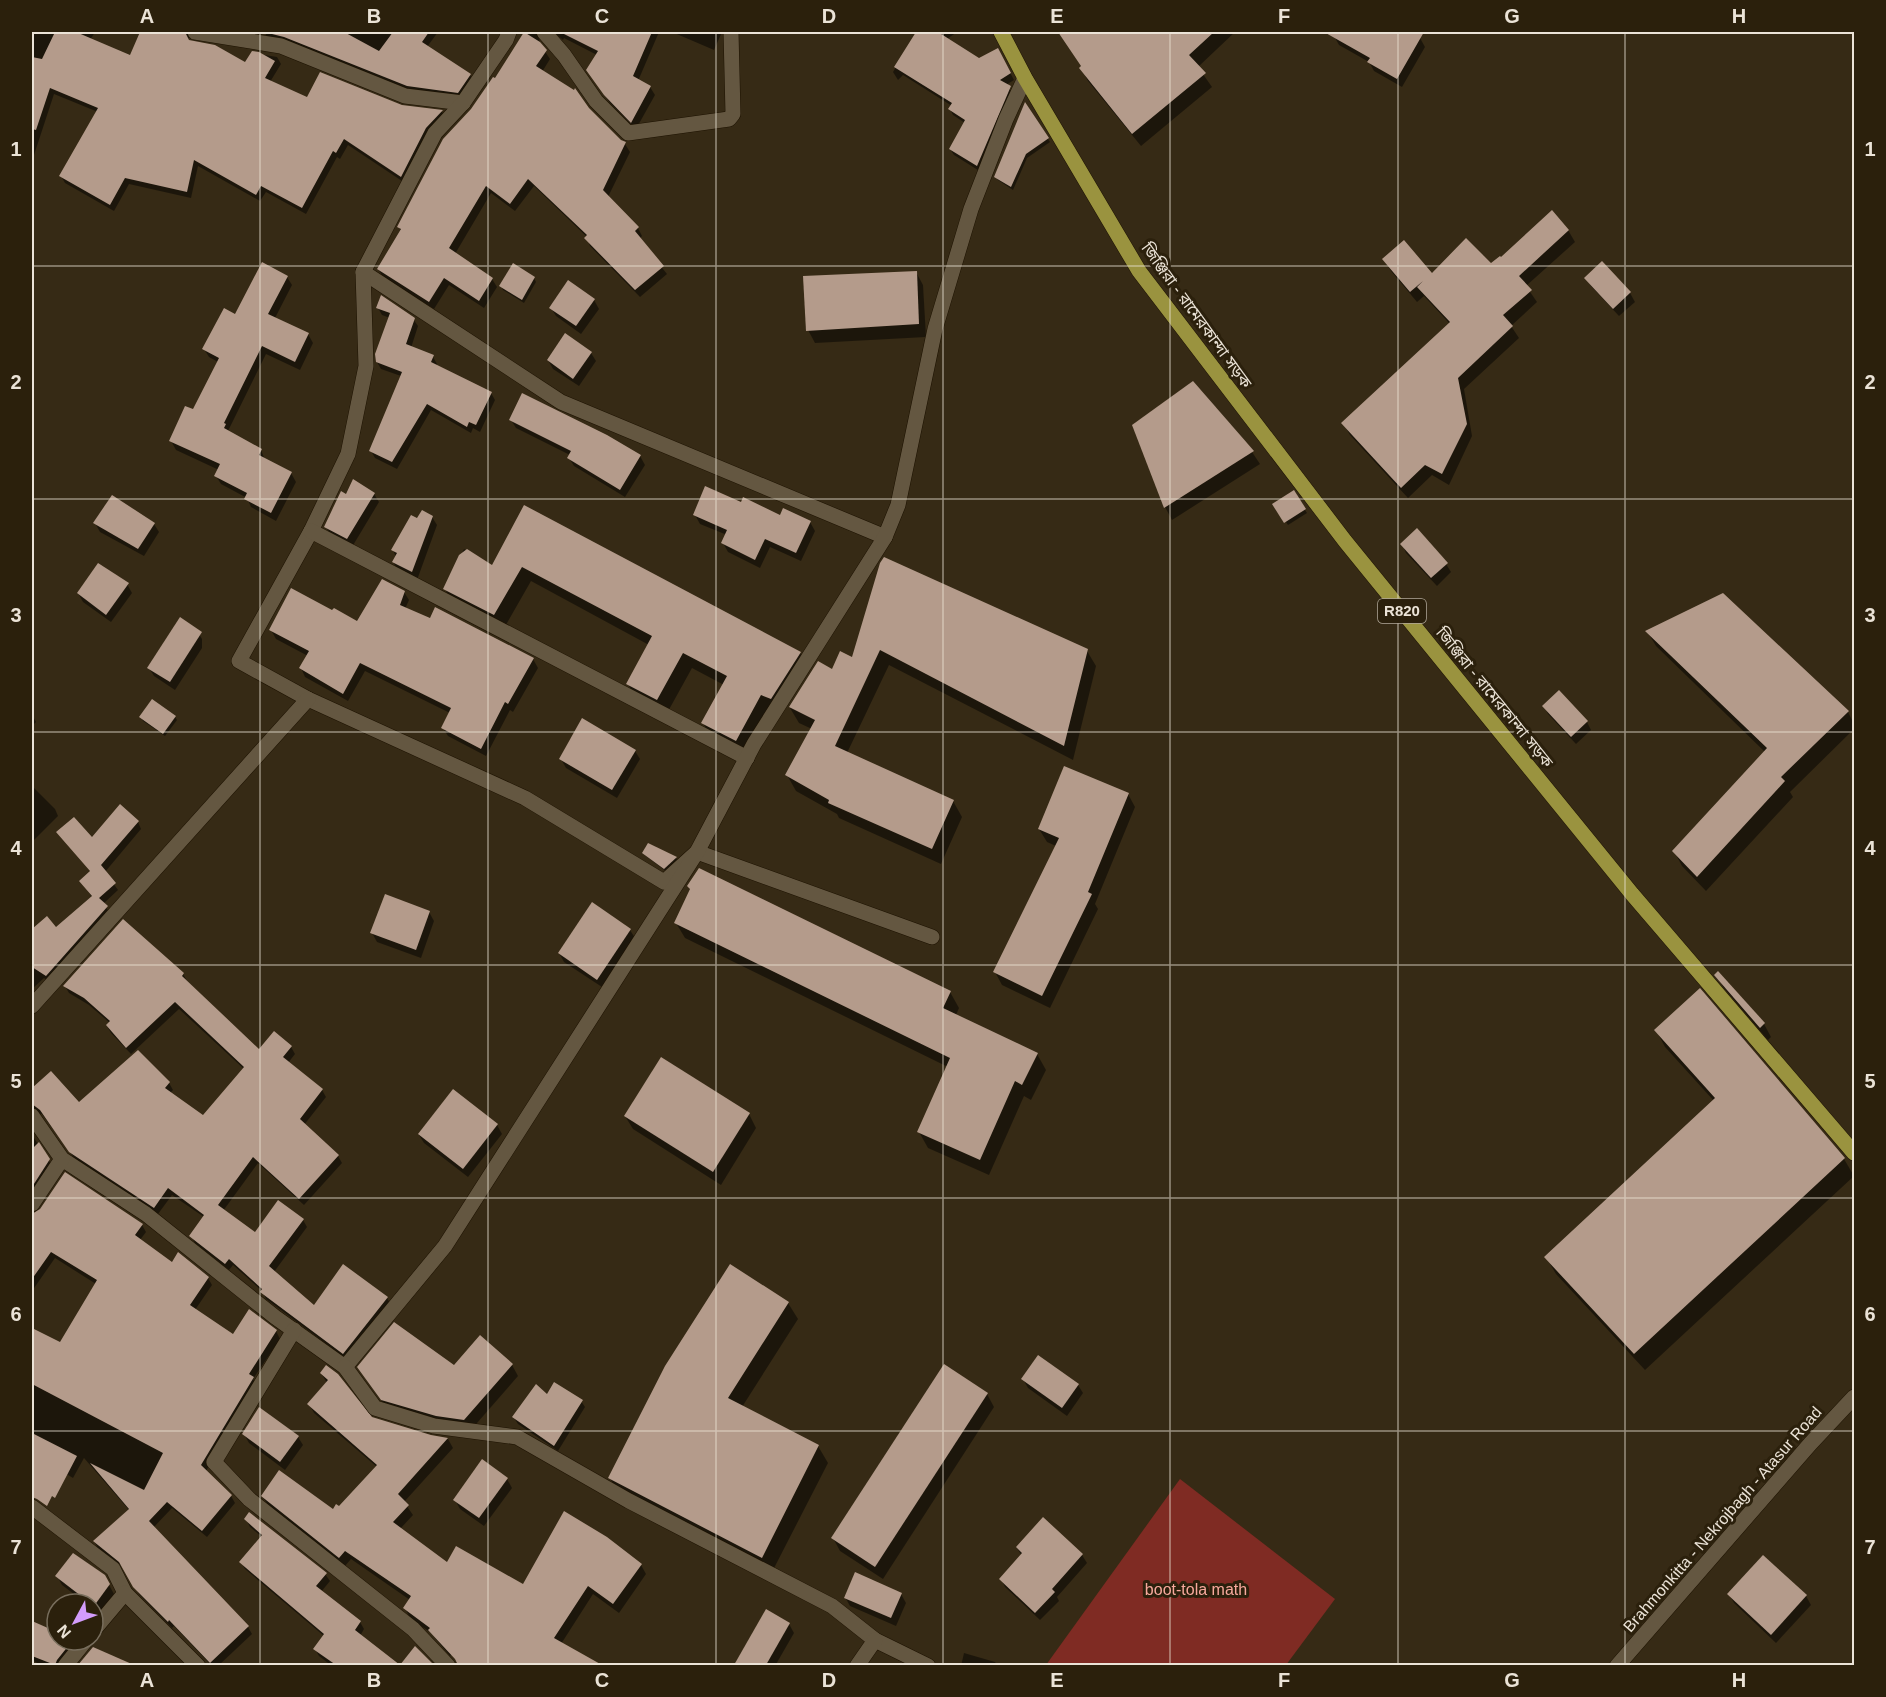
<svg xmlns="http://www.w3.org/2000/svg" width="1886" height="1697" viewBox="0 0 1886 1697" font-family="Helvetica,'Noto Sans Bengali',sans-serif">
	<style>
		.green { fill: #7f2b23 }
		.shadow { fill: #0007 }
		.building { fill: #b49b8b }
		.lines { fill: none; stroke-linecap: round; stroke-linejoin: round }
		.minor-casing { stroke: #1d1201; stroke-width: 16 }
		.major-casing { stroke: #1d1201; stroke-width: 16 }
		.minor { stroke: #645741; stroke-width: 15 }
		.major { stroke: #9a933f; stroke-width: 15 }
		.grid { fill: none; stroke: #ebe3d7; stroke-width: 1.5; stroke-opacity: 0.55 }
		.labels { text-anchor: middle; stroke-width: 6; stroke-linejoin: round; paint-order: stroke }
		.shield { fill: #2b200c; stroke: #b1a89a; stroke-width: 1.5 }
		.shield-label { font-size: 15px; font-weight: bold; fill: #ebe3d7 }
		.street-label { font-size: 16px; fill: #ebe3d7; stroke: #2b200c }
		.park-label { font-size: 16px; fill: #f8a99d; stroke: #2b200c }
		.neatline { fill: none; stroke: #ebe3d7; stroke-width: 2 }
		.grid-label { font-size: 20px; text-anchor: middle; font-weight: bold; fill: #ebe3d7 }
	</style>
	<rect width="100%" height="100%" fill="#362a15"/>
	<polygon class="green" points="1180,1479 1335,1599 1286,1665 1046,1665"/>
	<g class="shadow">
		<polygon points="32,32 95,32 90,40 130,57 142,32 194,32 188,39 189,41 246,65 253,53 277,57 281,64 270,82 308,99 442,112 446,118 405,183 348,145 340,159 337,157 306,214 266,192 260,201 198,166 191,198 129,184 114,211 65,183 61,176 98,112 54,94 33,158 32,158"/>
		<polygon points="265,32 438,32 427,47 470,75 474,82 462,99 412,93 268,40"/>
		<polygon points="526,32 545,32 539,37 540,44 550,59 542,72 588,109 625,144 630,152 608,197 638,228 642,236 639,239 667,274 640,297 590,246 587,237 534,186 515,211 491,193 455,254 492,279 497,287 484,308 449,285 434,309 383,277 378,269 401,231 399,227 472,110 495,81"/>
		<polygon points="554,32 659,32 638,81 650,87 655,95 636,129 610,103 593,78 597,55 564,38 563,40"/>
		<polygon points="672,32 722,32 714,50"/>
		<polygon points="917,32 957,32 947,39 979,59 998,50 1014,80 1006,85 1013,93 981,172 954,155 950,149 965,123 953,115 950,109 952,106 903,75 898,80 893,72"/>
		<polygon points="1059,32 1235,32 1198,67 1212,87 1141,146 1088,81 1081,68 1082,67"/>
		<polygon points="1337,32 1408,32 1420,38 1425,47 1402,87 1374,71 1369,62 1339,45 1334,36"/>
		<polygon points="1025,105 1050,142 1027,158 1013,190 998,180 996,177"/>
		<polygon points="1568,230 1575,242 1526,286 1537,302 1511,326 1519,338 1464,389 1472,436 1449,485 1432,475 1408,498 1350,435 1343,423 1450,324 1424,296 1417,302 1391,271 1384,259 1431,275 1491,266"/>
		<polygon points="1602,263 1630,293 1635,302 1619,316 1591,286 1586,278"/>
		<polygon points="916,272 923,285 926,337 815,343 808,330"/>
		<polygon points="287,277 292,285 275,318 308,334 313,343 300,370 266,354 228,431 261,450 265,460 291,473 296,482 276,521 251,507 247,498 221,484 216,476 219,470 176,450 171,441 194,411 218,362 209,357 204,349 235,316"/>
		<polygon points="534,278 536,282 524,303 503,290 501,286"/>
		<polygon points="594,300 599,309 581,334 556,316 551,308"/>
		<polygon points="378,308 413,319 418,326 411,348 433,357 437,364 436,366 491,393 495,400 480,432 473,428 471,433 431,410 397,469 375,458 371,451 401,376 381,369 377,362 390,318 382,315"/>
		<polygon points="591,353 596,361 579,386 553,369 548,360"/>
		<polygon points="511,420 640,456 645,465 625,497 574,466 569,458 570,455 516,428"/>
		<polygon points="1252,452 1260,464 1172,520 1165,507"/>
		<polygon points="1293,492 1307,513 1288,525 1274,504"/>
		<polygon points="374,494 379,502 352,547 331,535 326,527 347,496"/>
		<polygon points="742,504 781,517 810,522 815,531 801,561 770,547 760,568 728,552 723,543 727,535 700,524 695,515"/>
		<polygon points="525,507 800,653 809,669 745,756 712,739 703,723 724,685 692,668 666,715 637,700 628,684 649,645 531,581 503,630 454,604 445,589 464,549 493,567"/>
		<polygon points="432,517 437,525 417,580 398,570 393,562 396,557 393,550 417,520"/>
		<polygon points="95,523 154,524 159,532 144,556 100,532"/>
		<polygon points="1402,544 1446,564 1451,572 1437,586 1406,553"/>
		<polygon points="885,559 1087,651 1096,666 1073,760 889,665 847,753 953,801 962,817 941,864 839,818 837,814 796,791 787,775 812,729 799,723 790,708 832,671 853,659"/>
		<polygon points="127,584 132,593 111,622 83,602 78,593"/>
		<polygon points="404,592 409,600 405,609 533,659 538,668 513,712 510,710 486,756 448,736 443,728 450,713 365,671 348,701 305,677 301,668 308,656 276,639 271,630 358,623"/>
		<polygon points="197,631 202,639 202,648 175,690 154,676 149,668"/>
		<polygon points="1647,631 1848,712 1854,724 1854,729 1790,792 1793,797 1706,891 1682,866 1674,851 1765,752 1656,646"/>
		<polygon points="1544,706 1587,722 1591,730 1576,744 1548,714"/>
		<polygon points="32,715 36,722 32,726"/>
		<polygon points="141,717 175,717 177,720 165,736 143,721"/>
		<polygon points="635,751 640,759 617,798 566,768 561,759"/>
		<polygon points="32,786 55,809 58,816 32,842"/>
		<polygon points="1128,794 1135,807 1095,904 1098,909 1050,1008 1002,985 995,972 1056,846 1047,842 1039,829"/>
		<polygon points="138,822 141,829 105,872 118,890 103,904 111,914 50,982 44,978 32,989 32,929 56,929 92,897 81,881 91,872 92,839"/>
		<polygon points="649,845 676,858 678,862 667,872 646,856 644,853"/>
		<polygon points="688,886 950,992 959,1008 956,1015 1037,1054 1046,1070 1031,1100 1024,1096 989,1175 928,1148 919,1132 948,1067 685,938 676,923 691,891"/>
		<polygon points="429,912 434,921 421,958 377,942 372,933"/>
		<polygon points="123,921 183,974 187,981 259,1051 274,1033 291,1047 295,1054 288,1063 322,1090 326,1097 304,1125 338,1156 342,1163 304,1205 258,1163 223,1211 255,1234 303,1220 307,1227 274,1272 314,1307 387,1298 391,1305 348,1360 266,1299 262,1291 233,1265 229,1270 195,1243 191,1236 204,1217 172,1195 158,1214 75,1159 42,1114 35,1113 32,1115 32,1090 51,1073 78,1104 138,1052 169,1083 173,1090 170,1093 203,1117 244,1069 179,1009 131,1054 111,1033 107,1026 110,1023 89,1005 69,993 65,986"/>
		<polygon points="630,930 635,938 602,987 564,962 559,953"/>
		<polygon points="1716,975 1764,1024 1771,1037 1768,1040 1724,988"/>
		<polygon points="1656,1030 1844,1159 1854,1176 1645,1370 1556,1274 1546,1257 1714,1101 1665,1047"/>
		<polygon points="749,1114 756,1128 721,1185 633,1129 625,1116"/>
		<polygon points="497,1125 502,1134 468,1177 424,1143 419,1135"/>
		<polygon points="32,1135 53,1167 32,1200"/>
		<polygon points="32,1215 142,1225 146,1232 140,1240 172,1265 208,1278 212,1285 195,1310 233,1336 276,1331 280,1339 253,1379 257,1386 206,1471 231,1496 235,1503 207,1537 172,1508 153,1528 248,1627 252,1634 218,1666 212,1666 174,1626 172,1628 139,1594 125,1568 98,1548 94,1541 129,1510 84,1458 73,1478 55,1467 32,1496 32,1329 60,1344 96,1284 55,1258 32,1291"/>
		<polygon points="788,1303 798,1319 742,1407 818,1446 828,1463 771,1574 619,1494 610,1478"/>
		<polygon points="512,1365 518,1376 470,1431 389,1411 366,1379 454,1367"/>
		<polygon points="321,1373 371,1418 431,1437 448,1439 453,1448 404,1502 413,1515 400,1529 448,1564 523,1586 641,1565 646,1574 619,1613 593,1594 561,1644 599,1666 477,1666 453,1652 450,1656 431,1633 410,1618 405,1608 410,1600 351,1559 345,1566 268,1505 262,1496 334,1511 339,1508 377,1467 314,1413 309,1404 327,1383"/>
		<polygon points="1023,1379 1078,1385 1083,1393 1067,1416 1028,1388"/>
		<polygon points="987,1394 994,1407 883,1579 840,1551 833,1538"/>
		<polygon points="547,1396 581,1401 585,1407 558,1451 518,1424 514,1418"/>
		<polygon points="244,1434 298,1437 303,1445 285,1470 249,1443"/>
		<polygon points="507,1479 512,1488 484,1526 460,1509 455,1500"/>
		<polygon points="246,1519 325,1574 330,1581 321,1592 360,1622 364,1629 360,1636 397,1666 332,1666 319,1656 315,1649 324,1636 245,1569 241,1562 262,1537 250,1527"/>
		<polygon points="1017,1548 1082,1555 1087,1563 1057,1597 1059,1601 1040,1620 1005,1587 1001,1579 1022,1556"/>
		<polygon points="74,1554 104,1576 114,1594 99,1613 93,1609 93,1604 87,1604 62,1585 57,1576"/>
		<polygon points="1763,1557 1806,1596 1811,1605 1776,1643 1734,1603 1729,1594"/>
		<polygon points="901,1594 906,1603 896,1626 850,1606 845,1597"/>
		<polygon points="32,1622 57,1633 57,1640 73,1640 77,1647 63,1666 43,1666 32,1660"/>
		<polygon points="789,1624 794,1633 775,1666 742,1666 739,1660"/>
		<polygon points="93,1649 131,1666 80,1666"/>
		<polygon points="964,1653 995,1662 998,1666 961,1666"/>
	</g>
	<g class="building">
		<polygon points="55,32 76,32 130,55 140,32 185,32 189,40 215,45 245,62 252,51 259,52 275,61 265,78 307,97 320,72 402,105 443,110 426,128 401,177 344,139 336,153 333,151 302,208 261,186 256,195 194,160 187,192 125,178 110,205 59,176 98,108 50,88 36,130 32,129 32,57 42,59"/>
		<polygon points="524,32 540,42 547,50 536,66 574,90 575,88 589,108 621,140 626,142 603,190 639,227 635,231 664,266 635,290 584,238 587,235 528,179 510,204 486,186 449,248 493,278 479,301 444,278 429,302 377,269 401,229 397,227 443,139 471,109 493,77 495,78"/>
		<polygon points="560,32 652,32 633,76 651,86 631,123 604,95 586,70 598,51"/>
		<polygon points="916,32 938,32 979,58 998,48 1011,73 1000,80 1011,86 977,166 949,149 965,120 948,109 952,103 894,67"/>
		<polygon points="1058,32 1214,32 1189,55 1206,73 1132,134 1079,68 1081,66"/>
		<polygon points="1324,32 1424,32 1397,79 1367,62 1370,58"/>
		<polygon points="268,33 344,32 379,51 393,32 429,32 422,42 471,74 458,93 407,86 284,37"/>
		<polygon points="1025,102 1049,138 1026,154 1011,187 994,177"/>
		<polygon points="1552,210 1569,230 1519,276 1532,290 1503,315 1513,326 1458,378 1467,424 1442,474 1425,465 1401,488 1341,423 1450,322 1417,287 1423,281 1410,292 1382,259 1404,240 1432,273 1466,238 1491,263 1500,256 1501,257"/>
		<polygon points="1602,261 1631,292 1613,309 1584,278"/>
		<polygon points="262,262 288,276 268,314 309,333 295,362 262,346 224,423 226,424 224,428 262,449 259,455 292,472 271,513 244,499 247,493 214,476 220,464 169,441 185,406 193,409 219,358 202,349 224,308 235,314"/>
		<polygon points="513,263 535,277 522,300 499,286"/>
		<polygon points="917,271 919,324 806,331 803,276"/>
		<polygon points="568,280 595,299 576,326 549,308"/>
		<polygon points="381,295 415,318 406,344 434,355 431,362 492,392 476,425 469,422 467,427 427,404 392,462 369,451 402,372 376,362 375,354 390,313 376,308"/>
		<polygon points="565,333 592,352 573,379 547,360"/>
		<polygon points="1193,381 1254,451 1164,508 1132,425"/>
		<polygon points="522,393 607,435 641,455 620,490 567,458 571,451 509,420"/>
		<polygon points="353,479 375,493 347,539 324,527 341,491 346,494"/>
		<polygon points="705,486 741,502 743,497 780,515 783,508 811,521 796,553 765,539 755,560 721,543 727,530 693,515"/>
		<polygon points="1294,490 1306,509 1284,523 1272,504"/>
		<polygon points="112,495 155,523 138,549 93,523"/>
		<polygon points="524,505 801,652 771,699 761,695 736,741 701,723 727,676 683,653 657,700 626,684 652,636 522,567 494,615 443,589 459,555 467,549 492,565"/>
		<polygon points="422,510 433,516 412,572 392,562 397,553 391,550 411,515 417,518"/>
		<polygon points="1417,528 1448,563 1431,578 1400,544"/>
		<polygon points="884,557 1088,649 1064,746 880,650 835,746 954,800 932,849 828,803 829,800 785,775 815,720 789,707 818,661 832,669 840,651 852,657 880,563"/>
		<polygon points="98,563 129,583 106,615 77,593"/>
		<polygon points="382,579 405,591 400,605 430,618 435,607 534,658 508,704 505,702 481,749 441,728 451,708 360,663 343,694 299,668 309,651 269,630 291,588 332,610 334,608 357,621"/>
		<polygon points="1723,593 1849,711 1781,777 1785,781 1697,877 1672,851 1767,748 1645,631"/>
		<polygon points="180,617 202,632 170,682 147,668"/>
		<polygon points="1559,690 1588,721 1571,737 1542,706"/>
		<polygon points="152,699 176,716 163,734 139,717"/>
		<polygon points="582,718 636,750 612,790 559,759"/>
		<polygon points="1064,766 1129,793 1088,892 1092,894 1042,996 993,972 1059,838 1038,829"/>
		<polygon points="120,804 139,821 101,865 116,883 99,898 108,906 46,976 32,967 32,929 47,916 56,927 92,896 79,881 90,871 56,832 74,817 92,837"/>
		<polygon points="648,843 677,857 664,869 642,853"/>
		<polygon points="699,868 951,991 943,1008 1038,1053 1022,1085 1015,1081 980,1160 917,1132 950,1058 674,923 690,889 687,886"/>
		<polygon points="385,894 430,911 416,950 370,933"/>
		<polygon points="592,902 631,929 597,980 558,953"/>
		<polygon points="123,919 184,973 182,976 259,1049 274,1031 292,1046 283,1057 323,1089 300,1119 339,1155 299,1199 253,1157 218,1205 255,1232 278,1200 304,1219 269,1266 314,1305 343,1264 388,1297 343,1354 260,1292 262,1289 229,1259 225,1264 189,1236 204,1215 168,1188 154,1208 69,1152 40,1110 32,1104 32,1088 51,1071 79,1102 138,1050 170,1082 165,1088 203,1115 244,1067 175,1002 126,1048 106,1025 110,1021 84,998 63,986"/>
		<polygon points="1718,971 1765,1023 1760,1028 1714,975"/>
		<polygon points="1700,988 1845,1158 1634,1354 1544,1257 1715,1098 1654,1030"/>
		<polygon points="661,1057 750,1113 713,1172 624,1116"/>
		<polygon points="453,1089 498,1124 463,1169 418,1134"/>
		<polygon points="39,1142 50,1159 32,1187 32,1149"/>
		<polygon points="65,1172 143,1224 135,1235 172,1262 178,1252 209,1277 190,1305 233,1334 249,1309 277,1330 249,1374 254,1377 201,1465 232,1495 202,1531 167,1502 149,1521 249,1626 210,1663 169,1620 168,1622 133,1587 119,1562 93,1541 129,1509 90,1463 144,1490 163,1453 32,1384 32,1328 60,1342 97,1280 51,1252 32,1279 32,1214 40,1209"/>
		<polygon points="730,1264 789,1302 728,1398 819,1445 762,1558 608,1478 665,1366"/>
		<polygon points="394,1322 454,1365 480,1335 513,1364 464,1420 436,1416 381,1400 357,1367"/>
		<polygon points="1038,1355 1079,1384 1062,1408 1021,1379"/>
		<polygon points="944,1364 988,1393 875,1567 831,1538"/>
		<polygon points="326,1365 338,1374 372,1417 431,1435 448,1438 398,1494 409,1505 393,1522 447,1562 456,1546 523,1584 564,1511 607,1537 642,1564 613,1604 588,1586 554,1638 602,1665 458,1665 455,1659 428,1630 430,1628 403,1608 411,1596 345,1551 339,1558 261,1496 279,1470 333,1509 336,1504 339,1506 377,1465 307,1404 328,1380 320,1373"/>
		<polygon points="554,1382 583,1400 554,1446 512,1417 536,1384 547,1394"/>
		<polygon points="259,1407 299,1436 280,1462 242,1434"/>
		<polygon points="32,1433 77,1456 55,1498 52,1496 47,1506 37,1499 32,1497"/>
		<polygon points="482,1459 508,1478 479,1518 453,1500"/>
		<polygon points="249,1512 327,1573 316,1586 361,1621 355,1630 400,1665 336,1665 313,1649 324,1634 239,1562 262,1535 244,1519"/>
		<polygon points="1043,1517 1083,1554 1052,1589 1055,1592 1035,1613 999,1579 1022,1553 1016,1547"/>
		<polygon points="73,1553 105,1575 110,1584 94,1606 55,1576"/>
		<polygon points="1763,1555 1807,1595 1771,1635 1727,1594"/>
		<polygon points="855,1572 902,1593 891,1618 844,1598"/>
		<polygon points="766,1609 790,1623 766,1665 734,1665"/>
		<polygon points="32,1621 57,1632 57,1640 73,1640 57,1660 55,1665 32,1656"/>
		<polygon points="415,1646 434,1665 400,1665"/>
		<polygon points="93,1647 134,1665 78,1665"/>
	</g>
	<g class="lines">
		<g class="minor-casing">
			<g id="minor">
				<polyline points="195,32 281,46 405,96 463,103"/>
				<polyline points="509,32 506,40 463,103 435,133 363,272 561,402 885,537"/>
				<polyline points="544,32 564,55 596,101 628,133 729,119 733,114 731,32"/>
				<polyline points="363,272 366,366 348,454 311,531 239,661 308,699 525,798 664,882 697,852 932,937"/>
				<polyline points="311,531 747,758"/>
				<polyline points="32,1006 308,699"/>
				<polyline points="32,1116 62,1159 146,1214 275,1317 345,1367 445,1246 697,852 754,744 885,537 898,505 935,329 971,209 1006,119 1025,78"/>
				<polyline points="32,1204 62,1159"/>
				<polyline points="294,1330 214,1462 249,1499 413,1629 448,1666"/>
				<polyline points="345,1367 375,1408 434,1426 517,1437 629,1501 832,1606 875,1640 928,1666"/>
				<polyline points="32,1507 113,1569 125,1593 93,1631"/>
				<polyline points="125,1593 198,1666"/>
				<polyline points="65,1666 86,1640"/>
				<polyline points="857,1666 875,1640"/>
				<polyline points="1617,1666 1810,1444 1854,1397"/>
			</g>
		</g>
		<g class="major-casing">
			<polyline id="major" points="1001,32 1025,78 1139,271 1345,541 1632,894 1854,1153"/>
		</g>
		<use href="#minor" class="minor"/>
		<use href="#major" class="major"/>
	</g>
	<path class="grid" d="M260 32V1666M488 32V1666M716 32V1666M943 32V1666M1170 32V1666M1398 32V1666M1625 32V1666M32 266H1854M32 499H1854M32 732H1854M32 965H1854M32 1198H1854M32 1431H1854"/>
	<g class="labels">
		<rect class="shield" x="1378" y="599" width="48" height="24" rx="4.5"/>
		<g class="shield-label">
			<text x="1402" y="616">R820</text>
		</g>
		<g class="street-label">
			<text transform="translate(1197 315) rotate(54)" y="6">জিঞ্জিরা - রামেরকান্দা সড়ক</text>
			<text transform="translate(1495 697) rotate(51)" y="6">জিঞ্জিরা - রামেরকান্দা সড়ক</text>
			<text transform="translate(1722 1519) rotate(-49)" y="6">Brahmonkitta - Nekrojbagh - Atasur Road</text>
		</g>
		<g class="park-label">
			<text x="1196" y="1595">boot-tola math</text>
		</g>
	</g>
	<rect width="1886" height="1697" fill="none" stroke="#2b200c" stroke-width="66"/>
	<g transform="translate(75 1622) rotate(229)"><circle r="28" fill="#2b200c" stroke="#786e5d" stroke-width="1.5"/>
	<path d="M0-4.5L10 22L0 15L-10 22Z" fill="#d39cfc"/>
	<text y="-9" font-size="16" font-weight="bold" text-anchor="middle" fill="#ebe3d7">N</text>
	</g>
	<rect x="33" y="33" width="1820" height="1631" class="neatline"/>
	<g class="grid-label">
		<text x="147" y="23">A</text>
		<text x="374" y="23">B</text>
		<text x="602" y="23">C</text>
		<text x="829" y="23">D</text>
		<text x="1057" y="23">E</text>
		<text x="1284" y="23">F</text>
		<text x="1512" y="23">G</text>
		<text x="1739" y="23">H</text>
		<text x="16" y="156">1</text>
		<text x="1870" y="156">1</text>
		<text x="16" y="389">2</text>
		<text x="1870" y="389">2</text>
		<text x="16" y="622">3</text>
		<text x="1870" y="622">3</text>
		<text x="16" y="855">4</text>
		<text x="1870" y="855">4</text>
		<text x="16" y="1088">5</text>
		<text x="1870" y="1088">5</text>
		<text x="16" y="1321">6</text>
		<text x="1870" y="1321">6</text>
		<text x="16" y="1554">7</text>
		<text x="1870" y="1554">7</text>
		<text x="147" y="1687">A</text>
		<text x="374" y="1687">B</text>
		<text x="602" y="1687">C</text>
		<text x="829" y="1687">D</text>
		<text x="1057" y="1687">E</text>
		<text x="1284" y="1687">F</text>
		<text x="1512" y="1687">G</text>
		<text x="1739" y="1687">H</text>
	</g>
</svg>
